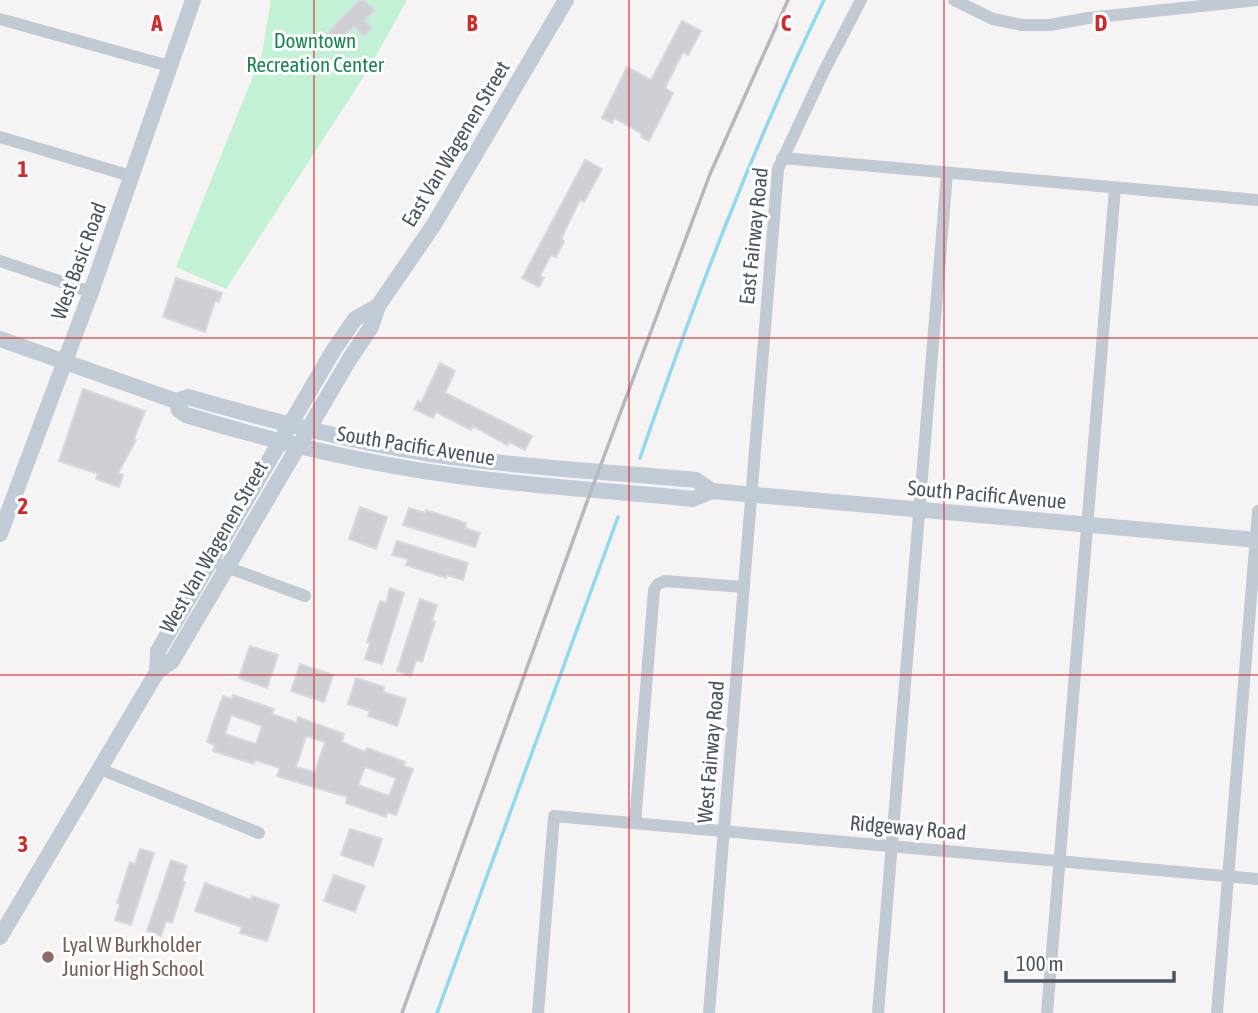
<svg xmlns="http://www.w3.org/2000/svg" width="1258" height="1013" viewBox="0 0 1258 1013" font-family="'Asap Condensed',sans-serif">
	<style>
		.green { fill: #c3f1d5 }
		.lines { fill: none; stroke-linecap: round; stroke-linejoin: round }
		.stream { stroke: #90daee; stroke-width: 3.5 }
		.building { fill: #cdcfd5; stroke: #d7d9de; stroke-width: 2; fill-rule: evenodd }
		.street { stroke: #c1cad2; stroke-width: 12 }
		.secondary { stroke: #c1cbd6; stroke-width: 16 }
		.rail { stroke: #b5b8bd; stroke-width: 3.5 }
		.grid { fill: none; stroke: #d62828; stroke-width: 2; stroke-opacity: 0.55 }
		.education-dot { fill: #8d6e63; stroke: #fff; stroke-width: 2.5 }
		.labels { text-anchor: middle; stroke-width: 6; stroke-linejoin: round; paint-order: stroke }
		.park-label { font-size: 21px; fill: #17864f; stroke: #fff }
		.street-label { font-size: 21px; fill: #4a5661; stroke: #fff }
		.education-label { font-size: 21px; fill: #785e54; stroke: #fff; text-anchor: start }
		.grid-label { font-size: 23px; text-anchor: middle; font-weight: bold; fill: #d62828; stroke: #fff; stroke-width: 6; stroke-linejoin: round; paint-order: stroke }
	</style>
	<rect width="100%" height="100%" fill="#f5f3f3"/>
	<polygon class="green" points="271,0 407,0 368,70 226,289 176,267 262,54"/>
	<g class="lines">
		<g class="stream">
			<path d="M640 458C694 302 752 148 824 0"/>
			<polyline points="437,1013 618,517"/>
		</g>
	</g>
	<g class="building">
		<polygon points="359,0 364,0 375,10 364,21 372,28 364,36 354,26 333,48 323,38"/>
		<polygon points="682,21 701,31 688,55 683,52 665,88 673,93 649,141 641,137 642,134 614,118 612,123 602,118 627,67 651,80"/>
		<polygon points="585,160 602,169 584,202 580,200 568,224 561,239 564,241 556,257 551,255 540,276 544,278 539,287 522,278"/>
		<polygon points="176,278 222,293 219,302 215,301 205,332 163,317"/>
		<polygon points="440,363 455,371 445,393 532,436 525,450 509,442 507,445 473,426 471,430 436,412 433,418 414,409 418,401 421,403"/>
		<polygon points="83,389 145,411 134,439 136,440 118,473 123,475 119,487 96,479 98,474 59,461"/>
		<polygon points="360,507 387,517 376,549 349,539"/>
		<polygon points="409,508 425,513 426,510 466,523 465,528 480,533 475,547 403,525"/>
		<polygon points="397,541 468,563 463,580 447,575 446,578 406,565 408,559 392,555"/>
		<polygon points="390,588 404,593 382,664 365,659 370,643 367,642 380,601 386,603"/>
		<polygon points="420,599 437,605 432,621 435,622 422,662 416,660 411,676 397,671"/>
		<polygon points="250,646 278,655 267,688 239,678"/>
		<polygon points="300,664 333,675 324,702 291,691"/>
		<polygon points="356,678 384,687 383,692 406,699 397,726 368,716 370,711 348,704"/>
		<path d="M233 695 274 709 272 714 297 723 298 717 344 734 342 742 365 752 367 748 405 762 404 766 413 769 396 815 387 812 386 817 346 803 347 797 277 776 280 768 255 760 254 764 213 751 215 745 207 742 213 723 223 696 232 699ZM231 715 262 726 256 744 225 734ZM306 736 325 742 315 772 296 767ZM365 767 396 778 389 796 358 785Z"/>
		<polygon points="350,829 382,839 373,866 341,855"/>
		<polygon points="140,849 154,853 131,925 115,920 120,904 117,903 130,862 135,864"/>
		<polygon points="171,860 187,866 182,881 185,882 172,923 166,921 161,936 147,931"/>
		<polygon points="334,875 365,886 355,912 324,901"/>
		<polygon points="205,883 251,900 252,896 279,905 267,941 240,933 242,927 195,911"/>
	</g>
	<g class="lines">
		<g class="street">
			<polyline points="954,0 993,19 1022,25 1050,25 1088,18 1258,0"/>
			<polyline points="0,19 169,66"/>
			<polyline points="0,137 131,176"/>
			<polyline points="782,158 1258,200"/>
			<polyline points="0,261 91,292"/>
			<polyline points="221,565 305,596"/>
			<polyline points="100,769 259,833"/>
			<polyline points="635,823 654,590 658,584 665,581 743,587"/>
			<polyline points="538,1013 554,816 1258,879"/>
			<polyline points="709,1013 778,169 823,73 861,0"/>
			<polyline points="878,1013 947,173"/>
			<polyline points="1047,1013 1115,188"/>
			<polyline points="1217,1013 1258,511"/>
		</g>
		<g class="secondary">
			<path d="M0 339 176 401 188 397C269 420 349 441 431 454 519 467 608 472 696 480L712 491 1258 540"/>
			<path d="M176 401 179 410 186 415C278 443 370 465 466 477 541 487 617 491 693 499L712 491"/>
			<polyline points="0,534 91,292 193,0"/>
			<polyline points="157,672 158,651 333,351 355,319 378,306"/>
			<polyline points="0,937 157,672 172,661 349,360 371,327 378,306 433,226 566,0"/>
		</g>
		<polyline class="rail" points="402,1013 588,499 710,174 788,0"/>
	</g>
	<path class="grid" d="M314 0V1013M629 0V1013M944 0V1013M0 338H1258M0 675H1258"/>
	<circle class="education-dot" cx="48" cy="957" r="7"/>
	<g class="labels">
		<g class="park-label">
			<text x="315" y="48">Downtown<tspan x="315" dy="24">Recreation Center</tspan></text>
		</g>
		<g class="street-label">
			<text transform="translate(456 144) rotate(-59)" y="7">East Van Wagenen Street</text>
			<text transform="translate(754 236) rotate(-84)" y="7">East Fairway Road</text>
			<text transform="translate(79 261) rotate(-70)" y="7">West Basic Road</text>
			<text transform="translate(416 446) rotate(9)" y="7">South Pacific Avenue</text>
			<text transform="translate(987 495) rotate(5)" y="7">South Pacific Avenue</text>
			<text transform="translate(214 547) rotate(-60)" y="7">West Van Wagenen Street</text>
			<text transform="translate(711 752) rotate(-85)" y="7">West Fairway Road</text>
			<text transform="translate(908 828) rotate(5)" y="7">Ridgeway Road</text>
		</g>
		<g class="education-label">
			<text x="62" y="952">Lyal W Burkholder<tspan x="62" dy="24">Junior High School</tspan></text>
		</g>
	</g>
	<g class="grid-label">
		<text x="157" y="31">A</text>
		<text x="472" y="31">B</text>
		<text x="786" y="31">C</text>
		<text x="1101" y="31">D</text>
		<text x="23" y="177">1</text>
		<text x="23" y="514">2</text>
		<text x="23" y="852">3</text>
	</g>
	<path d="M1006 971v10h168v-10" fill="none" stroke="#4a5661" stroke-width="3.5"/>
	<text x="1016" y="971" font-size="21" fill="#4a5661" stroke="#ffffff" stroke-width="5" paint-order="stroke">100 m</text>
</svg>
